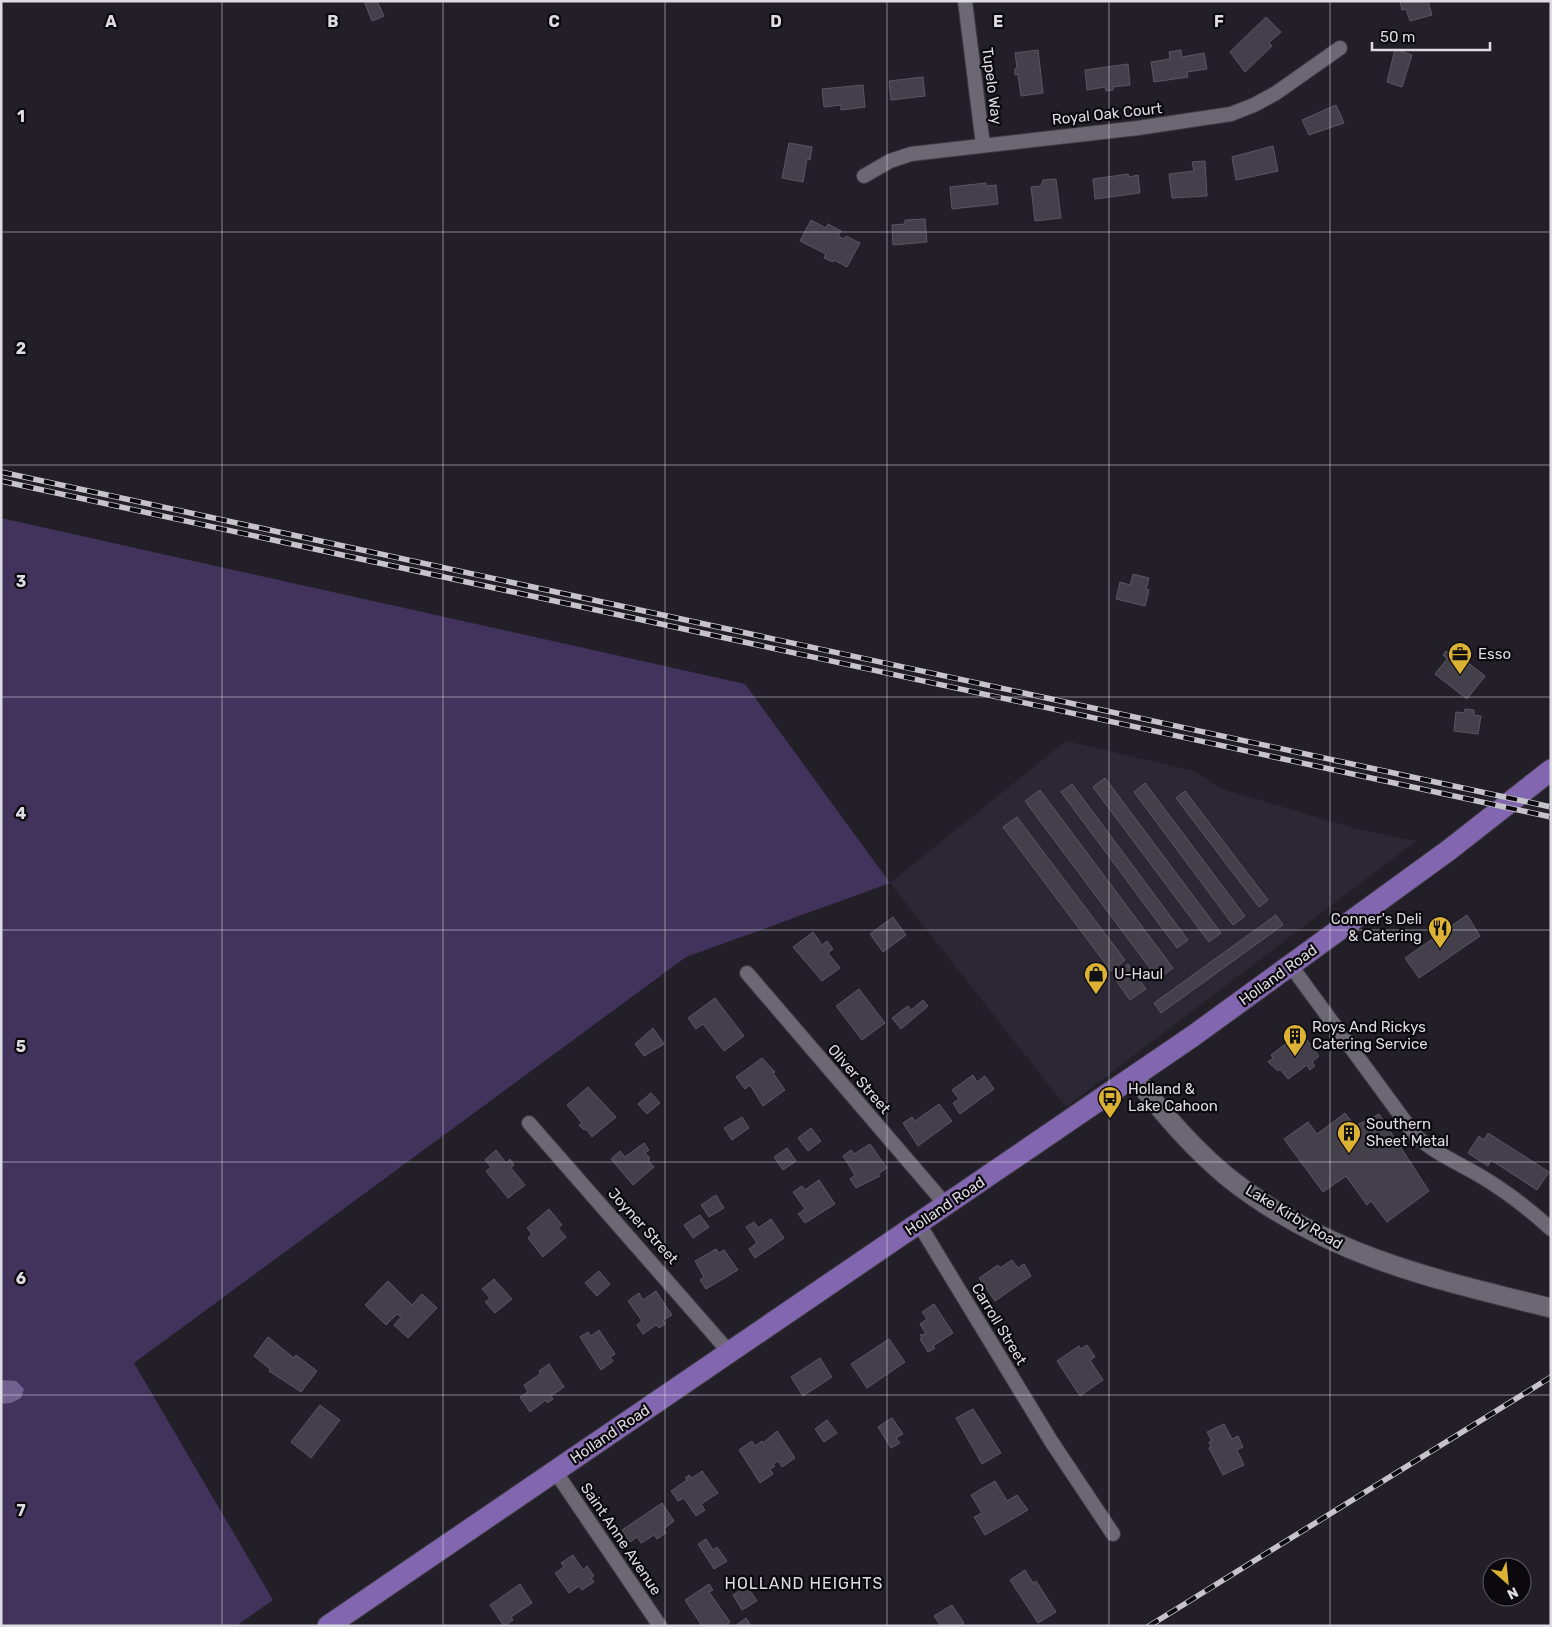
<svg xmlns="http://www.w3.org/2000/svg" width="1552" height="1627" viewBox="0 0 1552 1627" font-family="Rubik,sans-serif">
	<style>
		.built { fill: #2c2735 }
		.green { fill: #42335c }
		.water { fill: #716190 }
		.building { fill: #44404b; stroke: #5a5762 }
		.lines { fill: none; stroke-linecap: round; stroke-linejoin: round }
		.street-casing { stroke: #3e3b43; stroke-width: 16 }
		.secondary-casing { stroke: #3e3b43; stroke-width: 21 }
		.primary-casing { stroke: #3e3b43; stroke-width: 23 }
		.street { stroke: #6b6873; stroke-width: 14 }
		.secondary { stroke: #6b6873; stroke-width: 19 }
		.primary { stroke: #8266af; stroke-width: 21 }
		.rail-casing { stroke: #c6c4cb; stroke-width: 5.5 }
		.rail { stroke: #0b090d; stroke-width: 4; stroke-dasharray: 11; stroke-linecap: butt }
		.grid { fill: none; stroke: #dedce3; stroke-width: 1; stroke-opacity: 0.55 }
		.labels { text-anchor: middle; stroke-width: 4.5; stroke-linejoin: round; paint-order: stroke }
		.street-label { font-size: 15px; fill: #dedce3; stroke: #0b090d }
		.poi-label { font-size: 15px; fill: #dedce3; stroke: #0b090d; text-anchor: start }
		.neighbourhood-label { font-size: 16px; letter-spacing: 1px; fill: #dedce3; stroke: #0b090d }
		.grid-label { font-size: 16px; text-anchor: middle; font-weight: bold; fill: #dedce3; stroke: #0b090d; stroke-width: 4.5; stroke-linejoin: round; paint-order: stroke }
	</style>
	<rect width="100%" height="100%" fill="#221f28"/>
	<polygon class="built" points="1066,741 1194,771 1222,789 1357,829 1416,841 1066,1107 890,883"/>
	<polygon class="green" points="1,518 745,684 890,883 686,957 134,1363 273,1600 236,1626 1,1626"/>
	<polygon class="water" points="1,1380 16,1381 24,1389 21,1398 11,1403 1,1404"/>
	<g class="building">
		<polygon points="364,1 377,1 384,16 372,21"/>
		<polygon points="1400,1 1428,1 1432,15 1410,21 1406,9 1402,10"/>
		<polygon points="1266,17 1281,32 1269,43 1272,46 1245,72 1230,52"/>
		<polygon points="1395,49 1412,55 1402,87 1387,82"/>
		<polygon points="1038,50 1043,93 1021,96 1018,74 1015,75 1015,69 1017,68 1015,53"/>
		<polygon points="1181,50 1182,57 1204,53 1207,69 1187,72 1188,77 1154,82 1151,62 1170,59 1169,52"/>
		<polygon points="1128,64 1130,85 1113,87 1113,90 1106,91 1105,87 1087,90 1085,70"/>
		<polygon points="923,77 925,96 891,100 889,81"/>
		<polygon points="863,85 865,107 841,110 841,105 824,107 822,89"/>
		<polygon points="1336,105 1344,123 1309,135 1302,120"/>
		<polygon points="789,143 812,147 810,160 807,159 803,182 782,178"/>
		<polygon points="1273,146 1278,171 1236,180 1232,157"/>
		<polygon points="1205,161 1207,196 1172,198 1169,174 1194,171 1192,162"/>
		<polygon points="1128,174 1129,177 1138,175 1140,193 1095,199 1093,179"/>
		<polygon points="1056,179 1061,218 1035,221 1031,187 1041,186 1043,180"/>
		<polygon points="986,183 986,186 996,185 998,204 952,209 950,187"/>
		<polygon points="925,219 927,242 893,245 892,225 905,224 905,220"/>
		<polygon points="811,220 826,228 828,224 841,231 838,236 844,239 846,236 860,243 847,267 834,260 833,262 824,258 826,254 800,241"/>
		<polygon points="1133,574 1149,578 1146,589 1149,590 1145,606 1116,599 1120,582 1130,585"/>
		<polygon points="1446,651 1451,654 1453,651 1485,676 1467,699 1435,674 1447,659 1443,655"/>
		<polygon points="1465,709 1474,710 1474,715 1481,716 1478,734 1454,731 1456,712 1464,713"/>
		<polygon points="1105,778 1221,933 1209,942 1093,787"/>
		<polygon points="1145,783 1245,916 1233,925 1134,792"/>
		<polygon points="1072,784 1188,940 1177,948 1061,792"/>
		<polygon points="1040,790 1173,968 1158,979 1025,801"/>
		<polygon points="1185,791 1268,900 1259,907 1176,798"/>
		<polygon points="1017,817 1125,960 1111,971 1003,827"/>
		<polygon points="1276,915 1283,925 1161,1013 1154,1003"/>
		<polygon points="1467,915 1480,936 1419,978 1405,958"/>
		<polygon points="893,917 906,935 883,952 870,934"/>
		<polygon points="813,932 822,945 827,941 833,949 828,953 840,968 822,981 793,947"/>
		<polygon points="1128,964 1146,989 1130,1000 1113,976"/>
		<polygon points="859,989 885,1023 862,1040 836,1006"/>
		<polygon points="715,998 744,1036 724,1051 703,1024 696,1029 688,1018"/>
		<polygon points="923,1000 928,1006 901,1029 892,1018 908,1006 911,1010"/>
		<polygon points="653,1028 664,1044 644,1056 635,1044"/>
		<polygon points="1301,1032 1319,1056 1312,1062 1315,1066 1310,1070 1307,1065 1288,1079 1280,1069 1278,1071 1268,1062 1273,1058 1271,1055"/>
		<polygon points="762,1058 775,1072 773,1073 785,1090 763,1106 750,1085 745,1089 736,1077"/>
		<polygon points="973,1075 977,1082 985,1076 994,1089 960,1114 953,1103 959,1099 952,1090"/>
		<polygon points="588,1087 616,1117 592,1137 586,1129 584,1130 579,1125 582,1123 567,1105"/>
		<polygon points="651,1093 660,1103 647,1114 638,1104"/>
		<polygon points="939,1104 952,1121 918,1146 903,1123 912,1117 915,1121"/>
		<polygon points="1345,1113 1355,1126 1379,1114 1429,1191 1387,1222 1371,1201 1367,1205 1346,1176 1323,1192 1284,1139 1308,1122 1317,1134"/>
		<polygon points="742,1117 749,1128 732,1140 724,1128"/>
		<polygon points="811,1128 821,1141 808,1151 798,1138"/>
		<polygon points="1488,1133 1549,1172 1537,1190 1491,1160 1488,1166 1468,1153 1479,1136 1484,1140"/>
		<polygon points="644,1143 649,1150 645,1153 650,1158 648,1160 654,1167 633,1185 611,1159 620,1151 625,1157"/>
		<polygon points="870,1144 887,1168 878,1174 880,1176 856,1188 850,1179 855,1175 843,1156 851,1150 854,1154"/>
		<polygon points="787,1148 796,1161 783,1170 774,1157"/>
		<polygon points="496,1150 506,1163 510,1159 514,1165 511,1168 525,1185 508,1198 486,1171 491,1167 485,1160"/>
		<polygon points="819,1180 835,1204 805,1223 798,1214 805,1209 793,1192 802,1186 805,1190"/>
		<polygon points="716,1195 724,1208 709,1217 701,1205"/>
		<polygon points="549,1209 562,1225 558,1228 566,1237 543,1257 528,1238 532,1234 527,1228"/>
		<polygon points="700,1215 709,1227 693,1238 684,1225"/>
		<polygon points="771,1219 784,1238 755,1258 749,1249 757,1243 746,1227 754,1222 758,1228"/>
		<polygon points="716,1249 719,1253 724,1250 738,1270 706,1289 700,1280 704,1277 695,1261"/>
		<polygon points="1012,1260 1018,1268 1024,1264 1031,1276 995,1301 979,1278 998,1265 1000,1268"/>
		<polygon points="599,1271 610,1284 597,1296 585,1283"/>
		<polygon points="494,1279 512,1299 495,1313 485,1302 490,1298 482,1289"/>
		<polygon points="388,1281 412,1305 422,1294 437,1308 408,1338 394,1325 401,1317 397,1314 386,1325 365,1305"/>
		<polygon points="656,1291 672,1315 663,1320 665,1324 659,1328 656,1325 643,1334 637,1325 642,1321 628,1301 639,1293 643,1300"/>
		<polygon points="934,1304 953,1333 933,1346 935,1348 928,1352 920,1339 922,1338 920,1335 926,1334 920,1324 927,1319 922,1312"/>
		<polygon points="599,1330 615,1354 610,1357 613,1361 601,1370 580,1337 588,1332 591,1336"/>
		<polygon points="268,1337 294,1358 296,1355 317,1371 301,1392 269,1371 270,1369 254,1356"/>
		<polygon points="889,1339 905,1362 867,1388 851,1364"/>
		<polygon points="1087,1345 1095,1357 1090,1360 1103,1380 1080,1396 1057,1361 1079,1346 1081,1349"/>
		<polygon points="820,1358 832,1377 803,1396 791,1377"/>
		<polygon points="549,1364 564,1387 551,1396 553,1399 547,1403 546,1400 530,1412 520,1397 528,1392 524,1385 540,1374 539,1371"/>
		<polygon points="320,1405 340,1420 311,1458 291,1442"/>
		<polygon points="973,1409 1001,1453 982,1464 956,1418"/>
		<polygon points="892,1418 903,1434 896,1438 900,1443 891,1448 878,1427"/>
		<polygon points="827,1420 837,1433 824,1442 815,1429"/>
		<polygon points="1224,1424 1232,1439 1238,1436 1243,1447 1237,1450 1244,1465 1223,1475 1209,1448 1211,1447 1209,1442 1212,1441 1207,1432"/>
		<polygon points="777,1431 795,1458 782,1467 778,1461 773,1464 775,1466 770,1469 773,1474 760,1483 739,1450 752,1441 755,1446 762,1441 763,1443"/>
		<polygon points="702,1471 718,1493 701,1504 705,1510 696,1516 684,1498 678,1501 671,1491 687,1480 685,1478 689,1475 692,1478"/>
		<polygon points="995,1481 1007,1501 1017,1495 1028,1510 985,1535 974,1517 982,1513 971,1495"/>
		<polygon points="662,1503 674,1521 664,1529 666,1533 657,1539 654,1535 641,1543 637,1537 630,1542 622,1530"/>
		<polygon points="706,1539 713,1550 717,1547 727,1561 714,1569 698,1544"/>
		<polygon points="573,1555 583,1570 587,1566 594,1576 591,1578 594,1582 582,1590 579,1586 569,1593 555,1573 564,1567 561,1563"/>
		<polygon points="1025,1570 1033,1583 1036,1581 1056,1612 1038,1623 1010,1580"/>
		<polygon points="520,1584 532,1603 511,1617 513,1620 504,1626 490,1605"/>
		<polygon points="709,1584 713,1590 709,1592 730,1622 725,1626 702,1626 685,1600"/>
		<polygon points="747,1586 757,1601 742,1610 733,1595"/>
		<polygon points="952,1605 964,1623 959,1626 941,1626 934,1616"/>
		<polygon points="746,1618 751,1626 735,1626"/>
	</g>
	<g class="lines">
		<g class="street-casing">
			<g id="street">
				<polyline points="965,1 983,145"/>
				<polyline points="864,176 890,161 911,154 1138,128 1231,114 1254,105 1276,93 1340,48"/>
				<path d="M1291 966 1415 1135C1433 1152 1456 1162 1477 1174 1503 1189 1528 1208 1551 1229"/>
				<polyline points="747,973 946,1205"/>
				<polyline points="529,1123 730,1353"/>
				<polyline points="919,1224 1051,1441 1113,1534"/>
				<polyline points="555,1471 660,1626"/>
			</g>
		</g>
		<g class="secondary-casing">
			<path id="secondary" d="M1134 1077C1164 1114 1193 1149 1230 1179 1328 1256 1433 1279 1551 1308"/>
		</g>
		<g class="primary-casing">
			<polyline id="primary" points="328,1626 1193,1036 1449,850 1551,770"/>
		</g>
		<use href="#street" class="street"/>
		<use href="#secondary" class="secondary"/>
		<use href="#primary" class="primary"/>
		<g class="rail-casing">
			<g id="rail">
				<polyline points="1,472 1551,807"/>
				<polyline points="1,481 1551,817"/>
				<polyline points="1149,1626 1551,1377"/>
			</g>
		</g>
		<use href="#rail" class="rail"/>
	</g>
	<path class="grid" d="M222 1V1626M443 1V1626M665 1V1626M887 1V1626M1109 1V1626M1330 1V1626M1 232H1551M1 465H1551M1 697H1551M1 930H1551M1 1162H1551M1 1395H1551"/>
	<defs>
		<g id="office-pin" transform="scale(1.25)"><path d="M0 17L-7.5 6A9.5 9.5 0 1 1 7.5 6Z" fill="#dbb233" stroke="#0b090d"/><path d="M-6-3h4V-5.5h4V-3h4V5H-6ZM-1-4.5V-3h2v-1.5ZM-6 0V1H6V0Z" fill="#111"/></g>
		<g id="restaurant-pin" transform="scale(1.25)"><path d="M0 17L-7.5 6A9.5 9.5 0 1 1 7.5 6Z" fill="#dbb233" stroke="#0b090d"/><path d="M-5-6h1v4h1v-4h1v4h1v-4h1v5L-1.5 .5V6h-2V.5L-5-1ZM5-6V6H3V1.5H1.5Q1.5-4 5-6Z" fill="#111"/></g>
		<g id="shop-pin" transform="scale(1.25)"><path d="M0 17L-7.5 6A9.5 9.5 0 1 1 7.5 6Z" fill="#dbb233" stroke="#0b090d"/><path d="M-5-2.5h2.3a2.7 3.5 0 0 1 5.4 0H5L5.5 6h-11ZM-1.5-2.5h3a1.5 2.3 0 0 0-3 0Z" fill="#111"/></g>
		<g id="building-pin" transform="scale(1.25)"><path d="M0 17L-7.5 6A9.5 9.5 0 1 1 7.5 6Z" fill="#dbb233" stroke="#0b090d"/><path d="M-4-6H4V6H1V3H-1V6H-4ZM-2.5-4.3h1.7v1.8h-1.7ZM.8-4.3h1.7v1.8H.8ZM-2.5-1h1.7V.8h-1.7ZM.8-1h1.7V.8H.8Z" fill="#111"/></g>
		<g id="bus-pin" transform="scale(1.25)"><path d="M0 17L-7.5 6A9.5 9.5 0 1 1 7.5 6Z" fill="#dbb233" stroke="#0b090d"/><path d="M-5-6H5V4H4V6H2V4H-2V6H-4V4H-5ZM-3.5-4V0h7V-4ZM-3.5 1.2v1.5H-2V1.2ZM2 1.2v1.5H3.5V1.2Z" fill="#111"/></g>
	</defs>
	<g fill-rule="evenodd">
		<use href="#office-pin" x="1460" y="654"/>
		<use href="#restaurant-pin" x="1440" y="928"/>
		<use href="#shop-pin" x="1096" y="974"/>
		<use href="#building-pin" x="1295" y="1036"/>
		<use href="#bus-pin" x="1110" y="1098"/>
		<use href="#building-pin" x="1349" y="1133"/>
	</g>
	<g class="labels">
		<g class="street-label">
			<text transform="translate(992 86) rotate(83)" y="5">Tupelo Way</text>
			<text transform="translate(1107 114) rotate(-6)" y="5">Royal Oak Court</text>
			<text transform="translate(1278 975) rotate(-36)" y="5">Holland Road</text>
			<text transform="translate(859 1079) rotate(49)" y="5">Oliver Street</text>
			<text transform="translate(945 1206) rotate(-34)" y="5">Holland Road</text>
			<text transform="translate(1294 1217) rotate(31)" y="5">Lake Kirby Road</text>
			<text transform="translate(643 1226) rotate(48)" y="5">Joyner Street</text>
			<text transform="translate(999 1324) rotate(59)" y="5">Carroll Street</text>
			<text transform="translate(610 1434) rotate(-34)" y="5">Holland Road</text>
			<text transform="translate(621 1539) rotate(56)" y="5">Saint Anne Avenue</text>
		</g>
		<g class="poi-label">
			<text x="1478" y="659">Esso</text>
			<text x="1422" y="924" text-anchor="end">Conner's Deli<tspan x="1422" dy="17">&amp; Catering</tspan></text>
			<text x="1114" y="979">U-Haul</text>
			<text x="1312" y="1032">Roys And Rickys<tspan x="1312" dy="17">Catering Service</tspan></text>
			<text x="1128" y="1094">Holland &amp;<tspan x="1128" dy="17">Lake Cahoon</tspan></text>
			<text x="1366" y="1129">Southern<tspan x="1366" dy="17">Sheet Metal</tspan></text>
		</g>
		<g class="neighbourhood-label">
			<text x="804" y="1589">HOLLAND HEIGHTS</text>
		</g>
	</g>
	<g class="grid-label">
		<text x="111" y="27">A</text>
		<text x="333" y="27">B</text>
		<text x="554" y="27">C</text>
		<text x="776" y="27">D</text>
		<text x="998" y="27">E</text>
		<text x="1219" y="27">F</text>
		<text x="21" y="122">1</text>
		<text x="21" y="354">2</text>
		<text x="21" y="587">3</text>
		<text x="21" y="819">4</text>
		<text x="21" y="1052">5</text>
		<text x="21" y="1284">6</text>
		<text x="21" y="1516">7</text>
	</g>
	<rect width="1552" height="1627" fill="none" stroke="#dedce3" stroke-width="5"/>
	<g transform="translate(1507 1582) rotate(153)"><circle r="24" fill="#0b090d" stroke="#5f5d63"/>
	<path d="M0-4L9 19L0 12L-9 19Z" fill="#dbb233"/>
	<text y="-8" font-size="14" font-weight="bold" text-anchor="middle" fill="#dedce3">N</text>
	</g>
	<path d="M1372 42v8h118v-8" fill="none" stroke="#dedce3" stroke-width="2.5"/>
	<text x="1380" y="42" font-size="15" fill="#dedce3" stroke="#0b090d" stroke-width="4" paint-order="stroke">50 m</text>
</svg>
